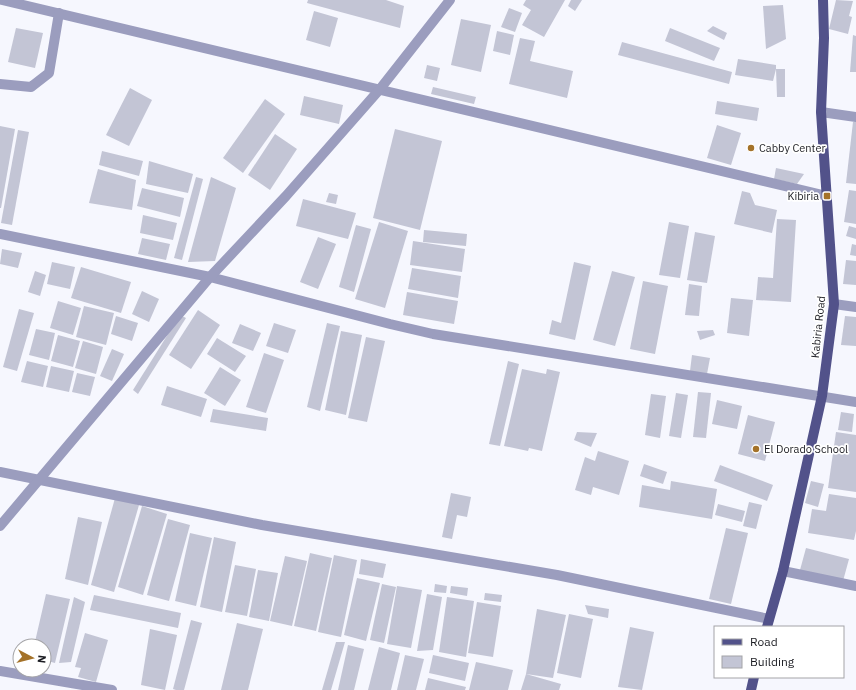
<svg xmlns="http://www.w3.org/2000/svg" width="856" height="690" viewBox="0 0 856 690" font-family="'IBM Plex Sans',sans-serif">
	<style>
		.building { fill: #c3c5d5 }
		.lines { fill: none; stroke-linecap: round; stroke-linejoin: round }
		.minor { stroke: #9b9dbe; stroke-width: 10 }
		.major { stroke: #52528a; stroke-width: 10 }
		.poi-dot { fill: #a47229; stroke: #fff; stroke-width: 1.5 }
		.labels { text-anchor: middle; stroke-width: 3.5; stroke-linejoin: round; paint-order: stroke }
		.poi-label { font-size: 11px; fill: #1b1c22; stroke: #fff; text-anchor: start }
		.street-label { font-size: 11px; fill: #1b1c22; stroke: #fff }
	</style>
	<rect width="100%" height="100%" fill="#f6f7fe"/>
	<g class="building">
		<polygon points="308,0 386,0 404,6 400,28 307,3"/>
		<polygon points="526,0 565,0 544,37 522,25 531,10 523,5"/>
		<polygon points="571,0 582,0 575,11 568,6"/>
		<polygon points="836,0 853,1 849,16 852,17 848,34 829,29"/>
		<polygon points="783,5 786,39 766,49 763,6"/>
		<polygon points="509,8 522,13 515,32 501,27"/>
		<polygon points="314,11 338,18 330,47 306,40"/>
		<polygon points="461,19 491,25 481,72 451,65"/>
		<polygon points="713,26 727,33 724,40 707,31"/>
		<polygon points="16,28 43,33 35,68 8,62"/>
		<polygon points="670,28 720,48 714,61 665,41"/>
		<polygon points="497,31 514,35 510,55 493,51"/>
		<polygon points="853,35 856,36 856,72 850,72"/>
		<polygon points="520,38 535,41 530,61 573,71 567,98 509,84"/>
		<polygon points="622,42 732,72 729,84 618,55"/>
		<polygon points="738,59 776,65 776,69 773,81 735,75"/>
		<polygon points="427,65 440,68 437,81 424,78"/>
		<polygon points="776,69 785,69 785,97 777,97"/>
		<polygon points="433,87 476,97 474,104 431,94"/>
		<polygon points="130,88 152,100 129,146 106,135"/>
		<polygon points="304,96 343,105 339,124 300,115"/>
		<polygon points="265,99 285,114 243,173 223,158"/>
		<polygon points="717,101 759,108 757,121 715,114"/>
		<polygon points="853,122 856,122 856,184 846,183"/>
		<polygon points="717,125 741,133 731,165 707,158"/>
		<polygon points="0,126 15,129 1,208 0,208"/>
		<polygon points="395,129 442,141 420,230 373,218"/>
		<polygon points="18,130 29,132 12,225 1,223"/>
		<polygon points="275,134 297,149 270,190 248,175"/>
		<polygon points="102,151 143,161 139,176 99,165"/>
		<polygon points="149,161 193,174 188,193 146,184"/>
		<polygon points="776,168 804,174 797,184 774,179"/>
		<polygon points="98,169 136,180 132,210 89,203"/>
		<polygon points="196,177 203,179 182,260 174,258"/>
		<polygon points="211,177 236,188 215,261 188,262"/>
		<polygon points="142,188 184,198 180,217 137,206"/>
		<polygon points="849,190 856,191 856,224 844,222"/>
		<polygon points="742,191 750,193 755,205 777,210 772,233 734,224"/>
		<polygon points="329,193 338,195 336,204 326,202"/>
		<polygon points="303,199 356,213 348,239 296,226"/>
		<polygon points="143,215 177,223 173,240 140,233"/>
		<polygon points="777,219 796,220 791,302 756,300 758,277 773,278"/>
		<polygon points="379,222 408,231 385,308 355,299"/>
		<polygon points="669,222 689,226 680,278 659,275"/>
		<polygon points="356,225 371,229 354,292 339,287"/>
		<polygon points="849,226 856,228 856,239 846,236"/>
		<polygon points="424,230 467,234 466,246 423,242"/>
		<polygon points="695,232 715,236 707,283 687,280"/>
		<polygon points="318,237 336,244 318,289 300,282"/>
		<polygon points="142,238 170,244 166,260 138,254"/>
		<polygon points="413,241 465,249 462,272 410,265"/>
		<polygon points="852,244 856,245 856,256 850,255"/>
		<polygon points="2,249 22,253 18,268 0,264"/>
		<polygon points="846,260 856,261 856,285 843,284"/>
		<polygon points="52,262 75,267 70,289 47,284"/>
		<polygon points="574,262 591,266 575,340 549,334 552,320 561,323"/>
		<polygon points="81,267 131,282 121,313 71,298"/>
		<polygon points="412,268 461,276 458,298 408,289"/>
		<polygon points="35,271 46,275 40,296 28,292"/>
		<polygon points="612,271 635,277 615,346 593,340"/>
		<polygon points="643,281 668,286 655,354 630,349"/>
		<polygon points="689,284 702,286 699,316 685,315"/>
		<polygon points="142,291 159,299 149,322 132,314"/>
		<polygon points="407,292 458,301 454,324 403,315"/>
		<polygon points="731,298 753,300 749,336 727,333"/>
		<polygon points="58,301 81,308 73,335 50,328"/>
		<polygon points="84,306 114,313 106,345 76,337"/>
		<polygon points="19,309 34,313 17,371 3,367"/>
		<polygon points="198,310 220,325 191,369 169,355"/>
		<polygon points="180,315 186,318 138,394 133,390"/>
		<polygon points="116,316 138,323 132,341 111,334"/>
		<polygon points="845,316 856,317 856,346 841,345"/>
		<polygon points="274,323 296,330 288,353 266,346"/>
		<polygon points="327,323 340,326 320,411 307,407"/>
		<polygon points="240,324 261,333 253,351 232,343"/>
		<polygon points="36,329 55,333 49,360 29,355"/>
		<polygon points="713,330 715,335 700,340 697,331"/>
		<polygon points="341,331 362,335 346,415 325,410"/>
		<polygon points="58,335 80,341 73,367 51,361"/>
		<polygon points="366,337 385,341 367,422 348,418"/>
		<polygon points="217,338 246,356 235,372 207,354"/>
		<polygon points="83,341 103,347 96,374 75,368"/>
		<polygon points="112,349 124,354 112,381 100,376"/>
		<polygon points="264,353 284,360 266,413 246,407"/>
		<polygon points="692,355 710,358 707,374 690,371"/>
		<polygon points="27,361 48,366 43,387 21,382"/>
		<polygon points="508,361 519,364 500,446 489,444"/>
		<polygon points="51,366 74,371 69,392 46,387"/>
		<polygon points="220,367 241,380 225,406 204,393"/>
		<polygon points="522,369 546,374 547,369 560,372 542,451 529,448 528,451 504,446"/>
		<polygon points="77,373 95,377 90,396 72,392"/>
		<polygon points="167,386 207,399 201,417 161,405"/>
		<polygon points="698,392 711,393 706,438 693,437"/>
		<polygon points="676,393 688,395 681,438 669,436"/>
		<polygon points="651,394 666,396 660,438 645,435"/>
		<polygon points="717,400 742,406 737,429 712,424"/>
		<polygon points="213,409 268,418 266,431 210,422"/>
		<polygon points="841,412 854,414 852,432 838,430"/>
		<polygon points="748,415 775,422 765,461 738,454"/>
		<polygon points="577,432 597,433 591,447 574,440"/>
		<polygon points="836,432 856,435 856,492 828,488"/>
		<polygon points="598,451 629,461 619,495 593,487 591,495 575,490 585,457 595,461"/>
		<polygon points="644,464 667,472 663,484 640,476"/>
		<polygon points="720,465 773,485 767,501 714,481"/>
		<polygon points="671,481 717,489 712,519 639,507 642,485 670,490"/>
		<polygon points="811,481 824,484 818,507 805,503"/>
		<polygon points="451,493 471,497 467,517 457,515 452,539 442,537"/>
		<polygon points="829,494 856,498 856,531 854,540 808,533 812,509 826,511"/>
		<polygon points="115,498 139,505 114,592 91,585"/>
		<polygon points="749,502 762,505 756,529 743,526"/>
		<polygon points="718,504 745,511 742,522 715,515"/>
		<polygon points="142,506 167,514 143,595 118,587"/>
		<polygon points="78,517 102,522 88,585 65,579"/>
		<polygon points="168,519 190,525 169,601 147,595"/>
		<polygon points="726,528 748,533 731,604 709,599"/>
		<polygon points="190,533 212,538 196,606 175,601"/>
		<polygon points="214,537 236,542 222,612 200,607"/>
		<polygon points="806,548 849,559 843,581 800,570"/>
		<polygon points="310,553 332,558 316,631 294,626"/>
		<polygon points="334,555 357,560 341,637 318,632"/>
		<polygon points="285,556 307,561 292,626 270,621"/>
		<polygon points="361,559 386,564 383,578 359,574"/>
		<polygon points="235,565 256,569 247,616 225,612"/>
		<polygon points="258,570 278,573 269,621 249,617"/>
		<polygon points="357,578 380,583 366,641 344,635"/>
		<polygon points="382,584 396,587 384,643 370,640"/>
		<polygon points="435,584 447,586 446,593 434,592"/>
		<polygon points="397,586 422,590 411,648 387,644"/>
		<polygon points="451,586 468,588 467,596 450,593"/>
		<polygon points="485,593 502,595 501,602 484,600"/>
		<polygon points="46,594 70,599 55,663 44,660 44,646 34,646"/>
		<polygon points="427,594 442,597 433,650 417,651"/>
		<polygon points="94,595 181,613 178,628 90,610"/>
		<polygon points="74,597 85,602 71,662 59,663"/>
		<polygon points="447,597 474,601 466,657 439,652"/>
		<polygon points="477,602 501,606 493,657 468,653"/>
		<polygon points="585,605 609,609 608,618 588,614"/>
		<polygon points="537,609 566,615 553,678 526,674 561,684 559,690 521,690 526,674"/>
		<polygon points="569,614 593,619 581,678 557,673"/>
		<polygon points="191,620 202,623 184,690 176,690 173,689"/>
		<polygon points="237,623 263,629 248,690 221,690"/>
		<polygon points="630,627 654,632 642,690 618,687"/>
		<polygon points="150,629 177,635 165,690 141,685"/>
		<polygon points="85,633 108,640 96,682 78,677 81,668 75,667"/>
		<polygon points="336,642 345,642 331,690 322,690"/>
		<polygon points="348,645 364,649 354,690 338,690"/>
		<polygon points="379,647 400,653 391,690 368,690"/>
		<polygon points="405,655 424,659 416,690 397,690"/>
		<polygon points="433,655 469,663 465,681 429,673"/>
		<polygon points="476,662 513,670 508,690 469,690"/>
		<polygon points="428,678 466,687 465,690 425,690"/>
	</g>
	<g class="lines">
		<g class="minor">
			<polyline points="2,0 827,196"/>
			<polyline points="0,84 31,87 49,73 59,13"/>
			<polyline points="821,112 856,117"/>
			<polyline points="0,234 210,277 390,324 433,334 856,402"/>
			<polyline points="834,304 856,307"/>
			<polyline points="0,472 262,525 557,575 769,619"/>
			<polyline points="0,526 210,277 286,196 380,89 450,0"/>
			<polyline points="783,571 856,586"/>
			<polyline points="0,671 112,690"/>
		</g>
		<g class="major">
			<polyline points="767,627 783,571 822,396 834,304 821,112 824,38 823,0"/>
			<polyline points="751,690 754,677"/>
		</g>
	</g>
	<g class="poi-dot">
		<circle cx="751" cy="148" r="4"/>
		<rect x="823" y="192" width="8" height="8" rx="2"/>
		<circle cx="756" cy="449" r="4"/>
	</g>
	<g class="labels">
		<g class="poi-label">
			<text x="759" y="152">Cabby Center</text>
			<text x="819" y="200" text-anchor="end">Kibiria</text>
			<text x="764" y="453">El Dorado School</text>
		</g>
		<g class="street-label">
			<text transform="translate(818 327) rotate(-84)" y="4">Kabiria Road</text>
		</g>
	</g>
	<rect x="714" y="626" width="130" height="52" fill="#ffffff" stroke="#a4a4a7"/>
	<rect x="722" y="639" width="20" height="6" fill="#52528a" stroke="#a4a4a7"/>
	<text x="750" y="646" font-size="12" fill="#1b1c22">Road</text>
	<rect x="722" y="656" width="20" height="12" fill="#c3c5d5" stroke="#a4a4a7"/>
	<text x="750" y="666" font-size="12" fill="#1b1c22">Building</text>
	<g transform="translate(32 658) rotate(97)"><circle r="19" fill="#ffffff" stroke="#a4a4a7"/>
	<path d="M0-3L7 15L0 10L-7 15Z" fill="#a47229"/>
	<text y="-6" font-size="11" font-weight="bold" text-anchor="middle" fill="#1b1c22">N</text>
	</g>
</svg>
